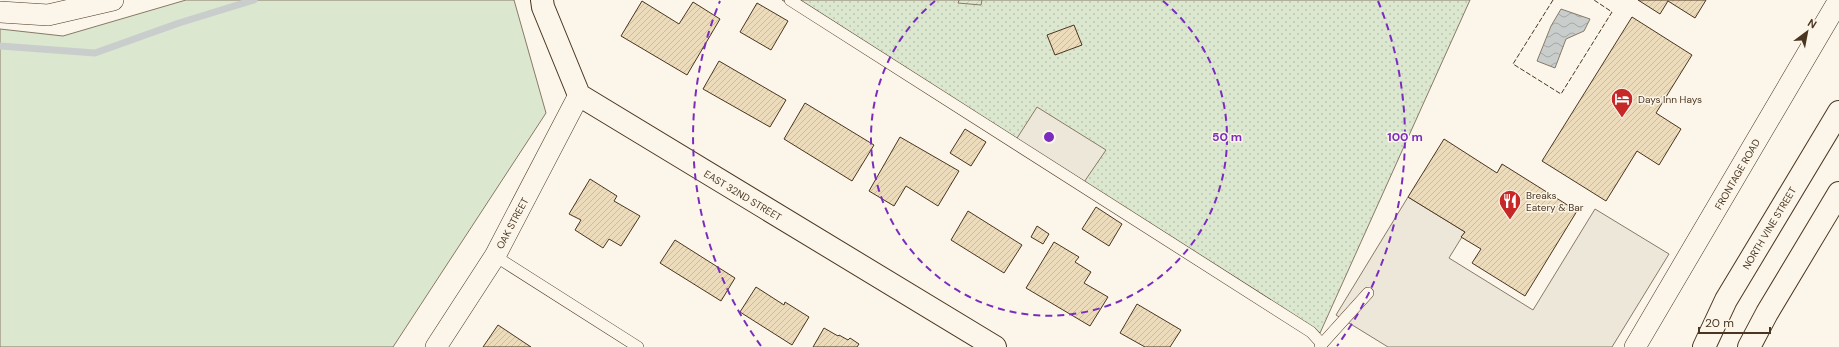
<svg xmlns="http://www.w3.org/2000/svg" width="1839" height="347" viewBox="0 0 1839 347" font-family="'DM Sans',sans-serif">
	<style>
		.grass { fill: #dce7d0; stroke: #887966 }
		.park { fill: url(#park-dots); stroke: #887966 }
		.garden { fill: url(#garden-furrows); stroke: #887966 }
		.parking { fill: #ede7d9; stroke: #887966 }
		.water { fill: url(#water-waves); stroke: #887966 }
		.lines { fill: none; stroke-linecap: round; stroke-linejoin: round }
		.stream { stroke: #c9cecd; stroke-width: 7 }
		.building { fill: url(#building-hatch); stroke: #4a3520 }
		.lane-casing { stroke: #4a3520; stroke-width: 12 }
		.street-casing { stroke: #4a3520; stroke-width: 22 }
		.secondary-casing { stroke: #4a3520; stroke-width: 24 }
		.primary-casing { stroke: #4a3520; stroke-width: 24 }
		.lane { stroke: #fbf6e9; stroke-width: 11 }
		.street { stroke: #fbf6e9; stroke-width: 21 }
		.secondary { stroke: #fbf6e9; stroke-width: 22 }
		.primary { stroke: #fbf6e9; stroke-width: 22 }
		.fence { stroke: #4a3520; stroke-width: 1; stroke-dasharray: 5 2; stroke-linecap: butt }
		.ring { fill: none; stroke: #7b2cbf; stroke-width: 2; stroke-dasharray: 7 5 }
		.labels { text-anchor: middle; stroke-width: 3; stroke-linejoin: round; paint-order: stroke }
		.poi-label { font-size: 10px; fill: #4a3520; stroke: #fbf6e9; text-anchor: start }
		.street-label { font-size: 10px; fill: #4a3520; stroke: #fbf6e9 }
		.centre { fill: #7b2cbf; stroke: #fbf6e9; stroke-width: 2 }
		.ring-label { font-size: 12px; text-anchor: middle; font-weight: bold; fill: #7b2cbf; stroke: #fbf6e9; stroke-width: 3; stroke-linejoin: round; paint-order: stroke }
	</style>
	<defs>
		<pattern id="park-dots" width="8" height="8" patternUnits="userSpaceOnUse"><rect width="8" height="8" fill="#dce7d0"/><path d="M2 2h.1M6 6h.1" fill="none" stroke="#bec7b2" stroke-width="1.8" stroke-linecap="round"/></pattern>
		<pattern id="garden-furrows" width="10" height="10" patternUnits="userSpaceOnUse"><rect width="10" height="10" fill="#dce7d0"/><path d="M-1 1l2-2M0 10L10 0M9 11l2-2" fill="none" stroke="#bec7b2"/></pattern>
		<pattern id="water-waves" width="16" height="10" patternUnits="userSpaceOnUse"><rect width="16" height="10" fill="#c9cecd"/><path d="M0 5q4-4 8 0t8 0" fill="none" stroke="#a5a8a6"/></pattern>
		<pattern id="building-hatch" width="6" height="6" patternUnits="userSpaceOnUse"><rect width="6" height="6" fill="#ecdcbc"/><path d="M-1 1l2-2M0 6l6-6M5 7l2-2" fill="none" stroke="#ccbda1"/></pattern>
	</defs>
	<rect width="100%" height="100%" fill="#fbf6e9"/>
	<polygon class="grass" points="186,0 514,0 546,113 393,347 0,347 0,29 63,36"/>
	<polygon class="park" points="782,0 1470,0 1320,333"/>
	<polygon class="garden" points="959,0 982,0 981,5 958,3"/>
	<g class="parking">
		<polygon points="1037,107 1106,150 1080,188 1012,146"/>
		<polygon points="1408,197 1465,232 1449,258 1533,310 1595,209 1669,254 1612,347 1388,347 1336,315"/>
	</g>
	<polygon class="water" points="1561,9 1590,19 1584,31 1566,39 1555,68 1537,61 1551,26"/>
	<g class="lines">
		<polyline class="stream" points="0,46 95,53 179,23 254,0"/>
	</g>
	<g class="building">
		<polygon points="1638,0 1706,0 1695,18 1668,1 1660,14"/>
		<polygon points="642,1 679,24 693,2 720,19 687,75 621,36"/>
		<polygon points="757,3 788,21 771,50 740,32"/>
		<polygon points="1632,17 1692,55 1656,113 1681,129 1659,165 1637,151 1606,201 1542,161"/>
		<polygon points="1074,25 1082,45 1055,55 1047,35"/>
		<polygon points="719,61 786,100 770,127 703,89"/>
		<polygon points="805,103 874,145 852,181 784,139"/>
		<polygon points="965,129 986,142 971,166 950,153"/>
		<polygon points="900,137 959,171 938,206 906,186 894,206 869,191"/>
		<polygon points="1444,139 1497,173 1502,164 1577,211 1525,296 1472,263 1481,249 1461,237 1465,232 1408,197"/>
		<polygon points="590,179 617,196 614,201 640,216 621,246 609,239 603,248 575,230 581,220 569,214"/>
		<polygon points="1096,207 1122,224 1109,246 1082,229"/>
		<polygon points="968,211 1022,245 1004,273 951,240"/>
		<polygon points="1037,226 1049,234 1043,244 1031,237"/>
		<polygon points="675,240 735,278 721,301 660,263"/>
		<polygon points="1054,242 1079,257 1075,262 1091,272 1084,283 1108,297 1090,326 1026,288"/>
		<polygon points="756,287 784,305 785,302 809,317 792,345 740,312"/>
		<polygon points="1137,304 1181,330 1170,347 1145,347 1120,333"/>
		<polygon points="498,325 531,347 483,347"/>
		<polygon points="824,328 838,336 839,335 848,340 850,338 859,344 857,347 813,347"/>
	</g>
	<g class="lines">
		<g class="lane-casing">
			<g id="lane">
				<polyline points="790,0 1311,332 1322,344 1320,347"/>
				<polyline points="495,256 638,347"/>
				<polyline points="1322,344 1368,293"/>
			</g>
		</g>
		<g class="street-casing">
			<g id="street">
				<polyline points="0,12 48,15 113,0"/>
				<polyline points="436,347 495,256 579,95"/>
				<polyline points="1635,347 1839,0"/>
			</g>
		</g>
		<g class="secondary-casing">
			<polyline id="secondary" points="542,0 543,7 579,95 995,347"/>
		</g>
		<g class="primary-casing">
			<g id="primary">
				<polyline points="1704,347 1726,300 1839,112"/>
				<polyline points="1749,347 1767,313 1839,193"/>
			</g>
		</g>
		<use href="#lane" class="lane"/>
		<use href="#street" class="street"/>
		<use href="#secondary" class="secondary"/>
		<use href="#primary" class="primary"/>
		<polyline class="fence" points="1553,0 1513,64 1561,94 1612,12 1594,0"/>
	</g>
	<g class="ring">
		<path d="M1163 1A178 178 0 1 1 935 1"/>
		<path d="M761 346A356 356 0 0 1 720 1M1378 1A356 356 0 0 1 1337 346"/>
	</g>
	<defs>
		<g id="hotel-pin" transform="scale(1.15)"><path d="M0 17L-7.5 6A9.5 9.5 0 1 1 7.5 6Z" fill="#c62828" stroke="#fbf6e9"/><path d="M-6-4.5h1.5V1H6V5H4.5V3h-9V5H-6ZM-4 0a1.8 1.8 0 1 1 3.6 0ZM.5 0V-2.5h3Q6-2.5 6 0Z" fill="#fff"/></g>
		<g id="restaurant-pin" transform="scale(1.15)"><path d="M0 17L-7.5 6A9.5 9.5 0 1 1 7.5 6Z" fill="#c62828" stroke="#fbf6e9"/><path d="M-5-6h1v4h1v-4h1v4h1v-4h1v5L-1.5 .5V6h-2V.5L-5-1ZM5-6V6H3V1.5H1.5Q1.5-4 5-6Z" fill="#fff"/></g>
	</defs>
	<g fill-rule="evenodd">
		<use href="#hotel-pin" x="1622" y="99"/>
		<use href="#restaurant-pin" x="1510" y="201"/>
	</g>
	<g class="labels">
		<g class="poi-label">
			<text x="1638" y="103">Days Inn Hays</text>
			<text x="1526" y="199">Breaks<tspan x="1526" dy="12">Eatery &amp; Bar</tspan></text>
		</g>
		<g class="street-label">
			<text transform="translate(1737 174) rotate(-60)" y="4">FRONTAGE ROAD</text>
			<text transform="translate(743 195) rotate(31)" y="4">EAST 32ND STREET</text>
			<text transform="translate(512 223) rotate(-62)" y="4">OAK STREET</text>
			<text transform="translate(1769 228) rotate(-59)" y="4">NORTH VINE STREET</text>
		</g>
	</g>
	<circle cx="1049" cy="137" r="6" class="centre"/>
	<g class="ring-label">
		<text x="1227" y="141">50 m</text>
		<text x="1405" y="141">100 m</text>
	</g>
	<g transform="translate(1807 32) rotate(32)" stroke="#fbf6e9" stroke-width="3" paint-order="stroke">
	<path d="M0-3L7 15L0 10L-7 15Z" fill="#4a3520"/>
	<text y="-6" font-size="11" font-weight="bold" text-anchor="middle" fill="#4a3520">N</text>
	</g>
	<path d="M1699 327v6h71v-6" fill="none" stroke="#4a3520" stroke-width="2"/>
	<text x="1705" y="327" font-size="12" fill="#4a3520" stroke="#fbf6e9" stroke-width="3" paint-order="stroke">20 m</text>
</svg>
